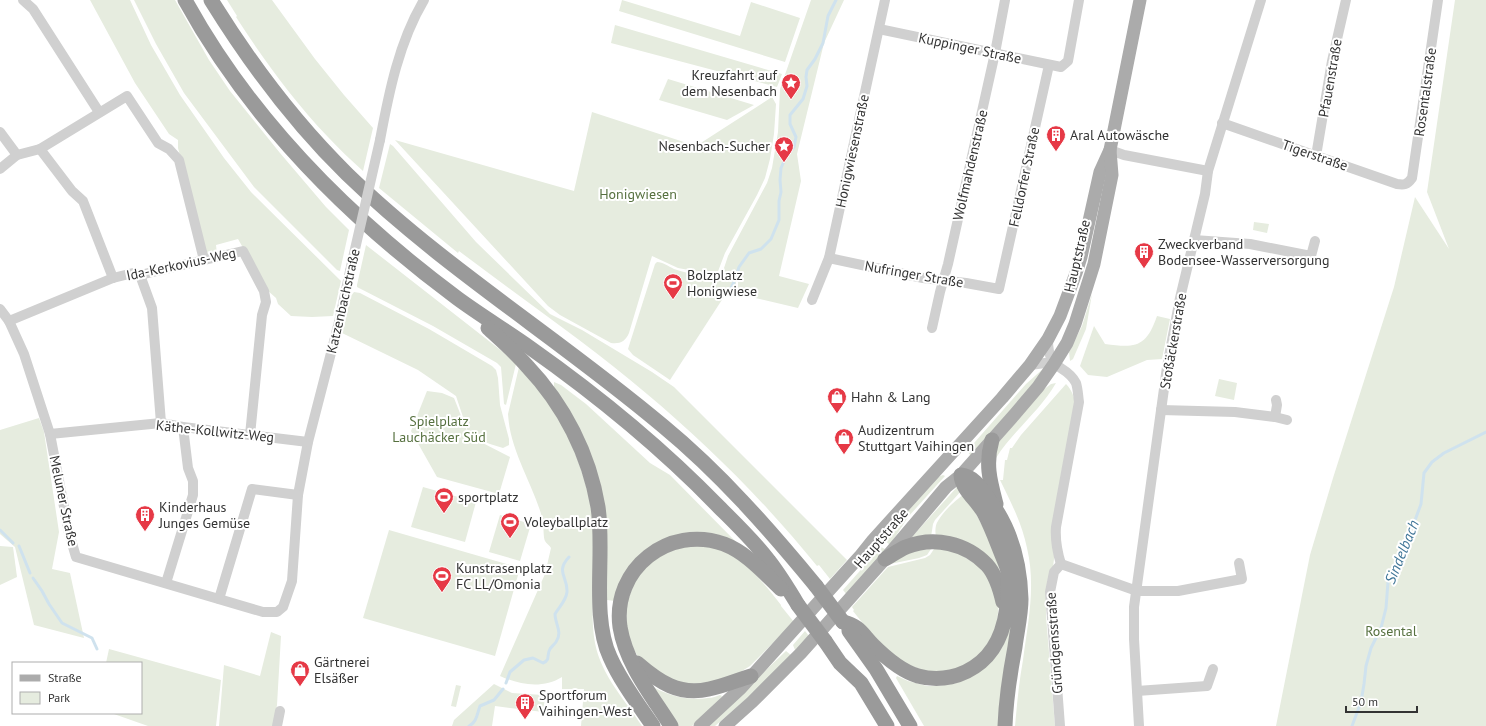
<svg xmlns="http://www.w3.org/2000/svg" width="1486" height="726" viewBox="0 0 1486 726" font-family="'PT Sans',sans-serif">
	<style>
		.green { fill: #e6ecdf }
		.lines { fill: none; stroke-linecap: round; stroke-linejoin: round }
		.stream { stroke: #cfe2ee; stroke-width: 3 }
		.minor { stroke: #d0d0d0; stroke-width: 10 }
		.major { stroke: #ababab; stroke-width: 13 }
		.highway { stroke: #9a9a9a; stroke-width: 15 }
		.minor-bridge { stroke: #d0d0d0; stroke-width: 10 }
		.highway-bridge { stroke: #9a9a9a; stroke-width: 15 }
		.labels { text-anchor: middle; stroke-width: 4; stroke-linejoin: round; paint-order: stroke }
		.street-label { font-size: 14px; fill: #333; stroke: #fff }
		.poi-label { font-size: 14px; fill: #333; stroke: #fff; text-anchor: start }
		.park-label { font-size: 14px; fill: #56703f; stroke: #fff }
		.water-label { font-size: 15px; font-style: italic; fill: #3f7597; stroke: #fff }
	</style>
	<rect width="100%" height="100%" fill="#fff"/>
	<g class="green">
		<polygon points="90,0 130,0 151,45 180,95 224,158 251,192 341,281 333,316 312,317 291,316 278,304 276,298 267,290 238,239 216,245 217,254 206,255 178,148 178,140 169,134 135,83"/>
		<polygon points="134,0 175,0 209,60 230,91 280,153 326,207 349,230 340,271 337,270 254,187 184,93 156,44"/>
		<path d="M227 0H272L315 59 344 95 373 128 363 171C351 160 339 149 328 137 293 100 263 59 236 17L237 16Z"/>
		<polygon points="622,0 740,36 751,2 800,18 785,62 619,11"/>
		<polygon points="811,0 844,0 824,43 797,154 801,181 779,276 809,284 798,308 738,294 738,278 724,274 724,268 728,256 767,183 772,168 778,132 780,89"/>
		<polygon points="1455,0 1486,0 1486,726 1276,726 1310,555 1333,478 1394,287 1415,197 1449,249 1427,192"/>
		<polygon points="615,25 782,74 777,87 611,43"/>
		<polygon points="668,79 754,105 727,120 659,100"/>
		<path d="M772 97 776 104 774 134 770 159 765 178 757 195 725 253 717 274 716 275 678 268 652 256 629 333C625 342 620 344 611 343L560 315 548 306 395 140 574 191 592 112 690 144 693 148Z"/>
		<path d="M390 144 393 146 476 242 550 314 582 330 652 372 674 387 847 560 830 579 819 565 817 566C766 503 709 446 647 394 587 343 522 299 459 251L458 253 379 188Z"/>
		<polygon points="1254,222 1269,224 1267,233 1253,230"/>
		<polygon points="366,245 503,352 516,364 506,405 504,404 501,367 497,363 433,326 357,287 357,285"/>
		<path d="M657 262C663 262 668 266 674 269 693 276 715 277 736 280V294L727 292 670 380 633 355 628 349 655 264Z"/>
		<polygon points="354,292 360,293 429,329 492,366 496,370 498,378 500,405 509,439 509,445 503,448 490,444 469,435 456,396 418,370 342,333 351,296"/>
		<polygon points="1092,294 1086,329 1073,359 1070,361 1069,352 1082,326"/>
		<path d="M1157 316 1170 319 1162 359 1147 360 1107 377 1088 375 1080 366 1094 326 1105 344C1135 348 1146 348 1157 316Z"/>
		<path d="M519 367C528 378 538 388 546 399 575 441 592 490 595 540 596 574 589 610 595 643 601 675 625 700 642 726H581L584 689H562V677C543 689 519 685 500 676L545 574 551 548C550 546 546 543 545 541 543 538 544 522 542 517 532 482 510 451 508 414Z"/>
		<polygon points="1044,368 1046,369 971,456 967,451 1026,384"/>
		<polygon points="1219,379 1237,383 1234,400 1215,396"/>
		<polygon points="554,382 561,385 586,404 650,463 670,475 738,544 679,534 615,601 607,600 607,551 569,410 554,387"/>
		<path d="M1056 383C1040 411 1013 431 996 458L997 446 1000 440 1043 390 1051 384Z"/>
		<path d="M1066 384C1072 390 1074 397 1076 405L1054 559 1053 567 1047 582 1046 616 1055 726H1015C1017 704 1019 682 1023 660 1028 622 1036 586 1027 548 1022 524 1011 502 1000 480H1003L1005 460H1007L1010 448H1012L1021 435Z"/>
		<polygon points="427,391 442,393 454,398 469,436 510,457 499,494 437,477 411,431"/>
		<polygon points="39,418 44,432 59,532 52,569 70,573 84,638 34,625 15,547 0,534 0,430"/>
		<polygon points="943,475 945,476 908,517 890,545 882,538 938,477"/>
		<polygon points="958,486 962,490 935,520 933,524 931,537 910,539"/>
		<polygon points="423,487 476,502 465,542 411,527"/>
		<path d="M965 494 994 547 1000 572 936 537C935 532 935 525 938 521 942 513 957 498 965 494Z"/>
		<polygon points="500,515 531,524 520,561 489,552"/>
		<polygon points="389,530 520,568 495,656 363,618"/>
		<polygon points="0,546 13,547 17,577 0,585"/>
		<path d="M687 546C696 546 706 545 715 547 741 553 765 585 781 605V606L794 622 750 666 726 681 680 685 640 660 633 648 627 631 626 605 637 576 659 555Z"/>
		<polygon points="936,546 948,547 984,569 999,604 996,630 979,657 954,671 928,672 898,661 865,626 853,611 854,610 852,607 888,567 925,558 930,555"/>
		<polygon points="881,547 885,549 885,551 847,595 843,590"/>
		<polygon points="931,549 927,555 919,558 890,564 913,550"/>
		<polygon points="1012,623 998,726 924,726 896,678 897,676 908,681 927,686 939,686 957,683"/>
		<polygon points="805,631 809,636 797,649 795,650 793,645"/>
		<polygon points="271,632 281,636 277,705 273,726 219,726 224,665 260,676"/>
		<polygon points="109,649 221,680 216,726 148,726 111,713 141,713 141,663 106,663"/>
		<polygon points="786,651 791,655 752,694 715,726 707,726"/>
		<polygon points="494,684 512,693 543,695 545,698 543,712 495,706 492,726 452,726 454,720"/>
		<polygon points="456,685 461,686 456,707 451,706"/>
		<path d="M650 685C668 696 688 701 708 698 713 698 716 696 720 695L722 696 719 701 692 726H676Z"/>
	</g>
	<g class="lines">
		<g class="stream">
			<polyline points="736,277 739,267 749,253 761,249 771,239 779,220 779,201 781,192 780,180 781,168 786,157 794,147 796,137 790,124 790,115 803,99 807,86 806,77 807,70 815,59 823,43 828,16 836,0"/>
			<polyline points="731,288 734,282"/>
			<polyline points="0,530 13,543"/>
			<polyline points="19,546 30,573"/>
			<polyline points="33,578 42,591 49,604 62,623 92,638 97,649"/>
			<path d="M506 683 510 672 524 660 533 658 543 663C551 660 546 655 550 649 551 647 554 645 556 642 563 632 555 624 555 614 559 607 566 601 567 592 568 577 555 572 569 557"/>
			<path d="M469 726C477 722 477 714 480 706L494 700 503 689"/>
			<polyline points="1352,726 1361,702 1364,684 1366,666 1371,648 1381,628 1386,608 1388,582 1414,523 1421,504 1424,473 1432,462 1444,453 1486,432"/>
		</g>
		<g class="minor">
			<polyline points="23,0 33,9 99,112"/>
			<polyline points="879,29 1061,67 1068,61 1079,0"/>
			<path d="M1222 123 1397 184C1404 185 1407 185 1412 178L1438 0"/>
			<polyline points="0,132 17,155"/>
			<path d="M380 140C389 92 399 42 424 0"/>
			<polyline points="40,149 72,191 83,201 113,278"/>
			<polyline points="1110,150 1124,155 1208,171"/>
			<polyline points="1316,156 1332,61 1346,0"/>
			<polyline points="0,169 17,155 40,149 127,96 158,143 169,149 179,160 204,260"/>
			<polyline points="1194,240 1250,244 1311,256 1315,241"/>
			<polyline points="829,258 923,278 966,283 999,289 1049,65"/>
			<polyline points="140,275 152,308 161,423"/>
			<polyline points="812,300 829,258 885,0"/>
			<polyline points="0,309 9,321 24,354 50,434 69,533 76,557 263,612 277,612 283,607 292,581 298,495 308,442 339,322 350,271"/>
			<polyline points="9,321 113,278 133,273 140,275 243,251 264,291 266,302 262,315 250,435"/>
			<polyline points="932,328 940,292 948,264 995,53 1005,0"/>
			<path d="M1048 339C1048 374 1065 362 1076 383 1078 389 1078 396 1079 402L1056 527C1055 540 1057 551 1061 564"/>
			<polyline points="1030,365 1045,363 1054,364"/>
			<polyline points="1161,410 1235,412 1275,417 1277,405 1276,400"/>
			<polyline points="1275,417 1287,420"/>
			<polyline points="50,434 161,423 183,427 308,442"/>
			<polyline points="1061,564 1137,591 1178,591 1242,579 1239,563"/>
			<polyline points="166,583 193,495 193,481 188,468 183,427"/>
			<polyline points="219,599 252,489 298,495"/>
			<polyline points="1137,691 1207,686 1213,669"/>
			<polyline points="277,726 280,711"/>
			<polyline points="1060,726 1050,592 1054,572 1061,564"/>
			<polyline points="1139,726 1134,639 1134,607 1167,367 1180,298 1205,194 1208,171 1261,0"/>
		</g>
		<g class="major">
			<polyline points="700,726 741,688 861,555 873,540 1002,398 1030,365 1048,339 1060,316 1076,273 1081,257 1100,172 1110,150 1140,0"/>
			<polyline points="725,726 752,702 801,653 885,559 946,487 961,475 1015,414 1038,387 1054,364 1067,343 1075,324 1094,264 1112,175 1110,150"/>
		</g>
		<g class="highway">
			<path d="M185 0C250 119 348 217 457 298 480 315 505 330 529 347 597 395 661 447 719 507 736 524 755 542 769 561 780 575 789 590 798 605"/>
			<path d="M211 0C250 63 294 122 347 174 444 268 560 339 663 426 720 473 769 529 816 586"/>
			<path d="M488 328C501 340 515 352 527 366 564 405 589 454 598 507 605 553 591 616 610 657 621 682 638 704 653 726"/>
			<path d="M992 440C985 464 990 481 996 504"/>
			<path d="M885 559C892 555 899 550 906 547 934 536 966 543 987 565 996 575 1000 589 1003 602"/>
			<path d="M843 622C860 626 862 634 873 645 886 658 901 671 918 676 940 682 963 677 981 662 1002 644 1008 614 1008 587 1008 582 1009 577 1008 572 1007 566 1004 560 1002 555 996 540 991 526 984 513 977 500 962 490 961 475 973 476 980 487 987 497 1010 526 1020 563 1021 599 1021 615 1017 631 1015 647 1010 673 1006 700 1005 726"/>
			<polyline points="849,631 876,669 910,726"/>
			<polyline points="825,641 840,663 861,683 887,726"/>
			<path d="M637 663C659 682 679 696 709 689 724 686 737 680 751 676"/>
			<path d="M671 726C652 696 626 664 620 627 612 569 669 524 724 544 747 553 763 572 781 589"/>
		</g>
		<polyline class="minor-bridge" points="350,271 380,140"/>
		<g class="highway-bridge">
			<polyline points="816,586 843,622"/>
			<polyline points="798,605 825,641"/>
		</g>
	</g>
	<defs>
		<g id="sight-pin" transform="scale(1)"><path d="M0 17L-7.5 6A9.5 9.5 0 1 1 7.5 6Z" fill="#e63946" stroke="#fff"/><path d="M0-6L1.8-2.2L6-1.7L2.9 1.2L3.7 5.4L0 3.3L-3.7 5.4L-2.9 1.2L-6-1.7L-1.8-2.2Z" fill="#fff"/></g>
		<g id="building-pin" transform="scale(1)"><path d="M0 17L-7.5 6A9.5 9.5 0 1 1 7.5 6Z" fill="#e63946" stroke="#fff"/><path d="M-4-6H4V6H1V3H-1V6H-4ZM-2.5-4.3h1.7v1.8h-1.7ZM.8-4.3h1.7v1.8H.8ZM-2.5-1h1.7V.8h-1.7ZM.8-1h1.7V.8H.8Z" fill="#fff"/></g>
		<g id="stadium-pin" transform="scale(1)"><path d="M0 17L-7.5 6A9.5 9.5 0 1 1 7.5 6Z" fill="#e63946" stroke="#fff"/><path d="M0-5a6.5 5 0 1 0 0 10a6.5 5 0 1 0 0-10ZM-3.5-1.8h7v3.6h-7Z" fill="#fff"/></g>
		<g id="shop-pin" transform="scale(1)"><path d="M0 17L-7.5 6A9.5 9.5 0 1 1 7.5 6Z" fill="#e63946" stroke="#fff"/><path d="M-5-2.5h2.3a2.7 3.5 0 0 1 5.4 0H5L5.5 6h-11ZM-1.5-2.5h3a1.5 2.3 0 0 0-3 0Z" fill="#fff"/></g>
	</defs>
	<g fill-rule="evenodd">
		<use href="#sight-pin" x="791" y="83"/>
		<use href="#building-pin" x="1056" y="135"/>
		<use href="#sight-pin" x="784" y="146"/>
		<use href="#building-pin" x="1144" y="252"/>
		<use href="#stadium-pin" x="673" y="283"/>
		<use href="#shop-pin" x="837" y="397"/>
		<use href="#shop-pin" x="844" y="438"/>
		<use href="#stadium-pin" x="444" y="497"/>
		<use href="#building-pin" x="145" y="515"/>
		<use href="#stadium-pin" x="510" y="522"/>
		<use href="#stadium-pin" x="442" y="576"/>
		<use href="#shop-pin" x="300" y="670"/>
		<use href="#building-pin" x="525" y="703"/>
	</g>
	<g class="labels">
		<g class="street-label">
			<text transform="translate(970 48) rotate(12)" y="5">Kuppinger Straße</text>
			<text transform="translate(1330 78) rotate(-80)" y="5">Pfauenstraße</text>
			<text transform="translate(1425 92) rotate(-82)" y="5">Rosentalstraße</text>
			<text transform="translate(852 151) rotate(-78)" y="5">Honigwiesenstraße</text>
			<text transform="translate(1315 155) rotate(19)" y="5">Tigerstraße</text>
			<text transform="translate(970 165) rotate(-77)" y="5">Wolfmahdenstraße</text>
			<text transform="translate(1024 177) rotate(-78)" y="5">Felldorfer Straße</text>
			<text transform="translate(1077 256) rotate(-77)" y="5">Hauptstraße</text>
			<text transform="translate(181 264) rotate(-12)" y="5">Ida-Kerkovius-Weg</text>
			<text transform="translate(914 274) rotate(10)" y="5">Nufringer Straße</text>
			<text transform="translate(343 301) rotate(-77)" y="5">Katzenbachstraße</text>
			<text transform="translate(1173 341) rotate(-80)" y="5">Stoßäckerstraße</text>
			<text transform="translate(215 431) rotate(6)" y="5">Käthe-Kollwitz-Weg</text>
			<text transform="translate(64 501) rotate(78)" y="5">Meluner Straße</text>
			<text transform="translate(881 538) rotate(-49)" y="5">Hauptstraße</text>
			<text transform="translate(1054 643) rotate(-94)" y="5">Gründgensstraße</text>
		</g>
		<g class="poi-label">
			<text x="777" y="80" text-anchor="end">Kreuzfahrt auf<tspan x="777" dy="16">dem Nesenbach</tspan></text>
			<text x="1070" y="140">Aral Autowäsche</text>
			<text x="770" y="151" text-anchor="end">Nesenbach-Sucher</text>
			<text x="1158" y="249">Zweckverband<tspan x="1158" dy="16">Bodensee-Wasserversorgung</tspan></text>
			<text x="687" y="280">Bolzplatz<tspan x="687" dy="16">Honigwiese</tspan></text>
			<text x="851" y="402">Hahn &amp; Lang</text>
			<text x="858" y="435">Audizentrum<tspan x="858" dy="16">Stuttgart Vaihingen</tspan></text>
			<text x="458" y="502">sportplatz</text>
			<text x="159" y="512">Kinderhaus<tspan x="159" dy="16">Junges Gemüse</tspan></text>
			<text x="524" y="527">Voleyballplatz</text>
			<text x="456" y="573">Kunstrasenplatz<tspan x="456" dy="16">FC LL/Omonia</tspan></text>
			<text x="314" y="667">Gärtnerei<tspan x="314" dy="16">Elsäßer</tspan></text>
			<text x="539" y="700">Sportforum<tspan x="539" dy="16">Vaihingen-West</tspan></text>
		</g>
		<g class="park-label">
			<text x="638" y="199">Honigwiesen</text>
			<text x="439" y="426">Spielplatz<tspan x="439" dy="16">Lauchäcker Süd</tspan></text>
			<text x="1391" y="636">Rosental</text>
		</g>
		<g class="water-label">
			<text transform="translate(1402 552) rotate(-68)" y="5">Sindelbach</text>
		</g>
	</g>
	<rect x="12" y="662" width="130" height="52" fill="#ffffff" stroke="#adadad"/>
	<rect x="20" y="675" width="20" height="6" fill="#ababab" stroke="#adadad"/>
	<text x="48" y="682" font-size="12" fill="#333333">Straße</text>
	<rect x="20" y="692" width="20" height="12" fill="#e6ecdf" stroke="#adadad"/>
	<text x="48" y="702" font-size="12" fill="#333333">Park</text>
	<path d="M1346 706v6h71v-6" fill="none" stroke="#333333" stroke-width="2"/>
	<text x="1352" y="706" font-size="12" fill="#333333" stroke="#ffffff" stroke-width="3" paint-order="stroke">50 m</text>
</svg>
